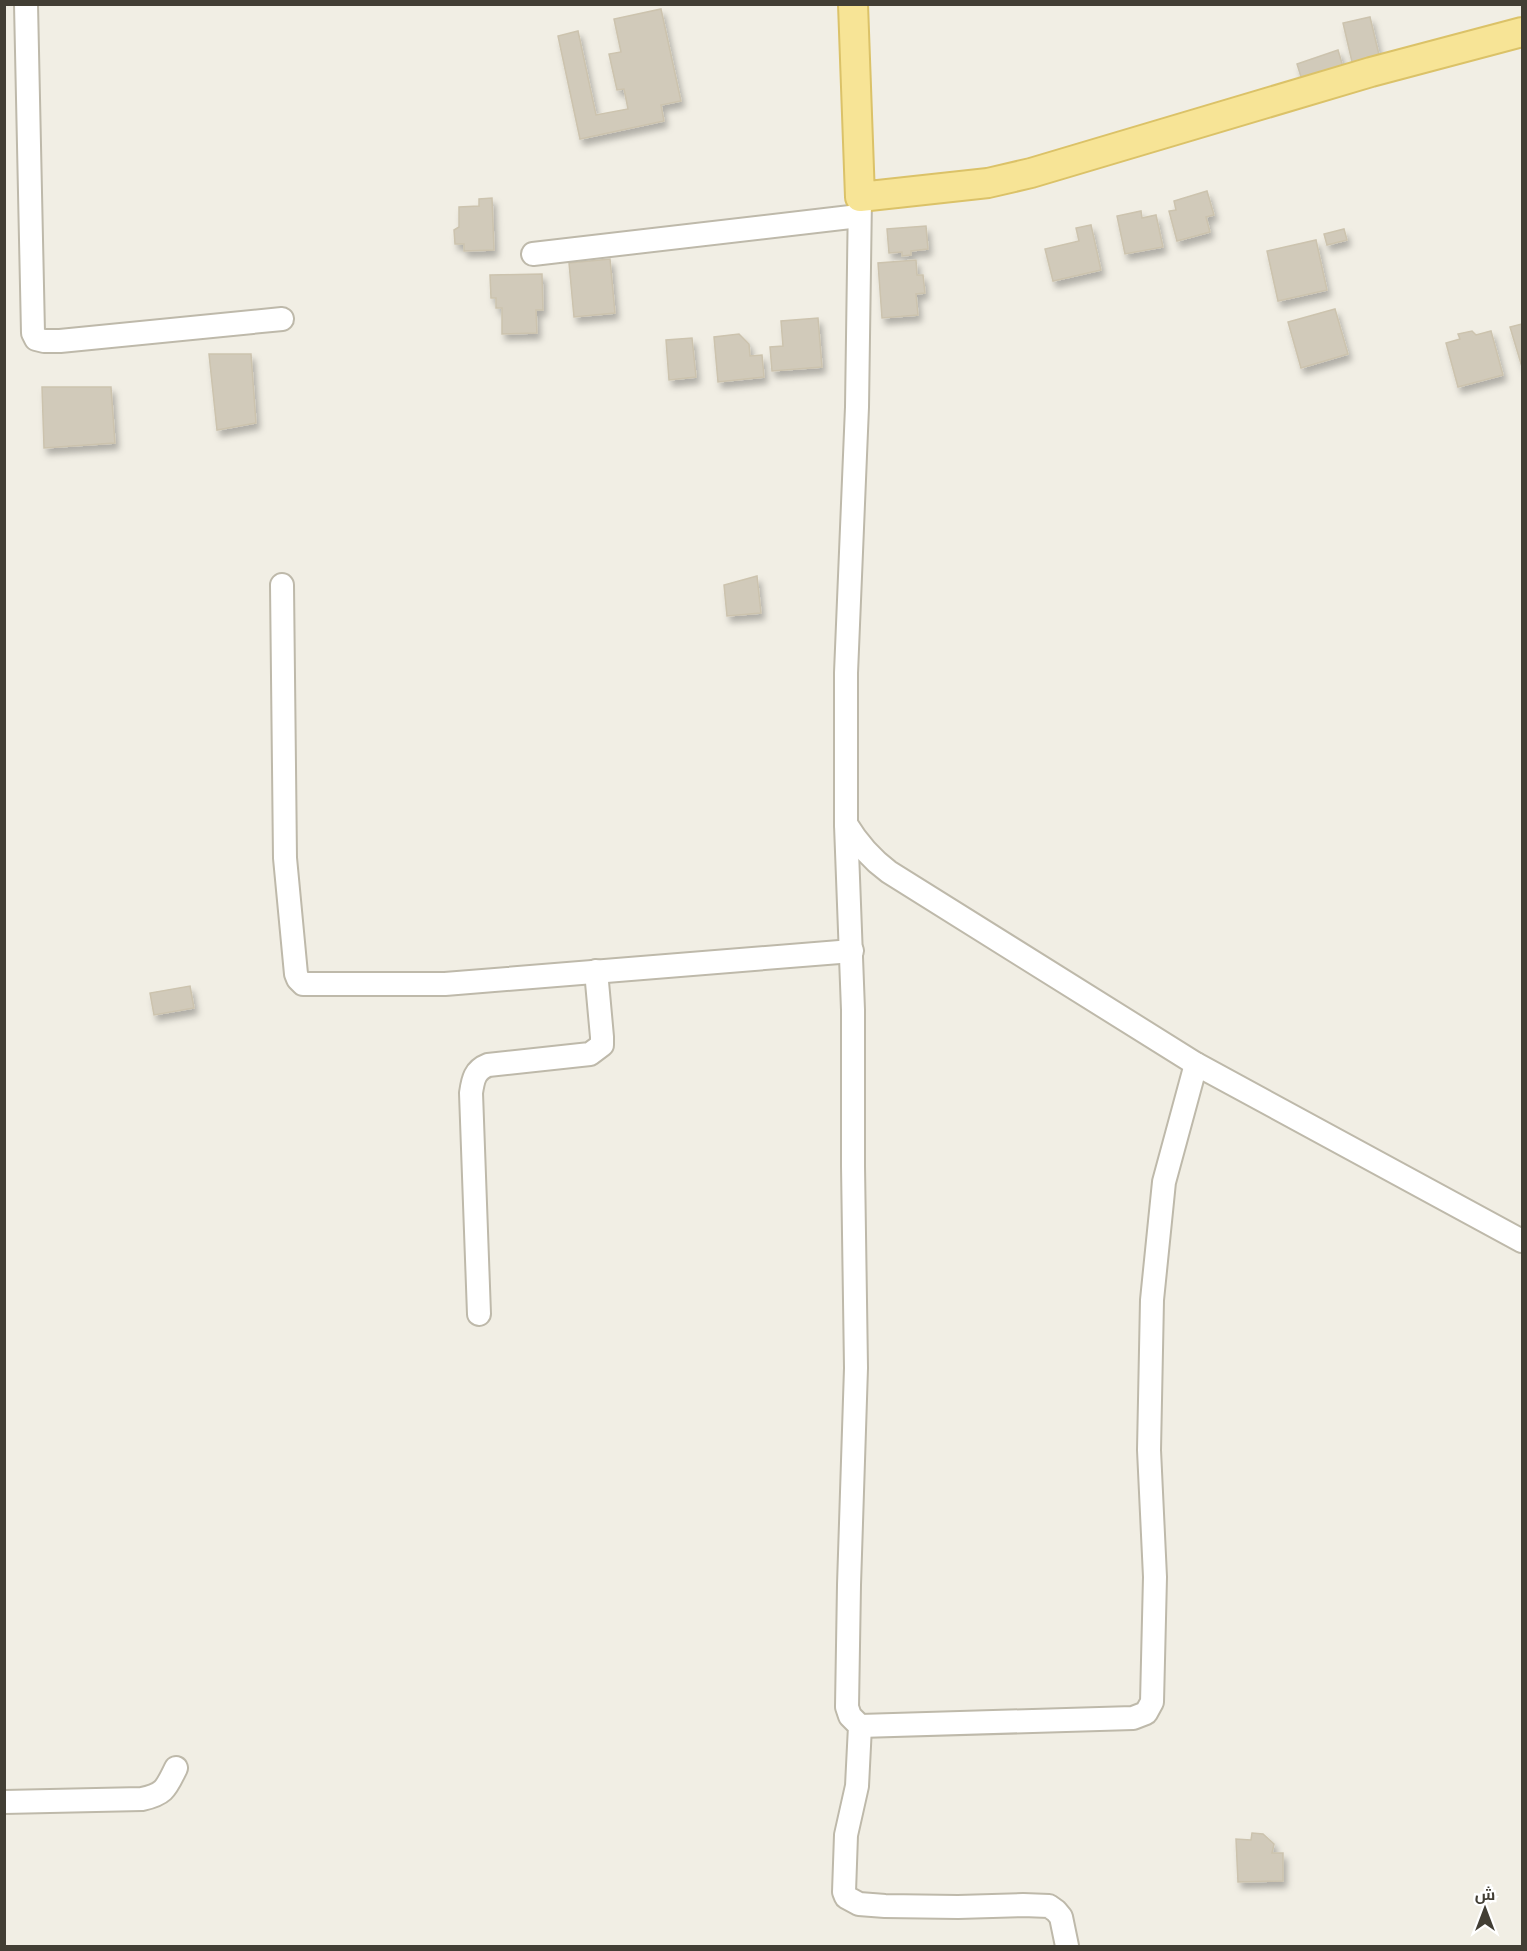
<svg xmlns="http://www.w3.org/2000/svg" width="1527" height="1951" viewBox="0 0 1527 1951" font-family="'Archivo Narrow',Cairo,sans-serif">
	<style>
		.building { fill: #d1caba; stroke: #ccc3ae; stroke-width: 1.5; filter: url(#shadow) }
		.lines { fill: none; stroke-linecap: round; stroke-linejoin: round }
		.minor-casing { stroke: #beb9aa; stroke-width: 26 }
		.major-casing { stroke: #dbc268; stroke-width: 32 }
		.minor { stroke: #fff; stroke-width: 22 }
		.major { stroke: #f7e496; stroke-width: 28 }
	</style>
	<defs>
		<filter id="shadow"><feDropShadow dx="3.5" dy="6" stdDeviation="3" flood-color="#0004"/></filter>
	</defs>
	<rect width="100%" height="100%" fill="#f1eee4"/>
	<g class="building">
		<polygon points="661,9 681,101 661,105 664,121 580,139 558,36 578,31 596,115 628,109 624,89 617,90 609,54 621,52 614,19"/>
		<polygon points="1370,17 1380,59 1353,66 1343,23"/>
		<polygon points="1338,50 1343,67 1302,80 1297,64"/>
		<polygon points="1207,191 1214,215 1206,217 1210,232 1177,241 1169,211 1176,210 1174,201"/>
		<polygon points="492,198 494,250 464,251 464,244 455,244 454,230 459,227 459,207 479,206 479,199"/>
		<polygon points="1141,211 1142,218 1156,215 1163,247 1125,254 1117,216"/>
		<polygon points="1091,225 1101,270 1053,281 1045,249 1079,241 1076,228"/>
		<polygon points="926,226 928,249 911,251 911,255 902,256 902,252 889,253 887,229"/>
		<polygon points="1344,229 1347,240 1327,245 1324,234"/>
		<polygon points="1316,240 1327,290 1278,301 1267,251"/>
		<polygon points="610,259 615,313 574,317 569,263"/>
		<polygon points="916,260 917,275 923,275 925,293 916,294 918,315 882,318 878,263"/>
		<polygon points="542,274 543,310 536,310 537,333 502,334 502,308 496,308 496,298 491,298 490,275"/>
		<polygon points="1335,309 1348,354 1301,368 1288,322"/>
		<polygon points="818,318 822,367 772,371 770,347 783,346 781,321"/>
		<polygon points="1522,324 1522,367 1510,327"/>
		<polygon points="1472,331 1476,335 1491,331 1503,375 1458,387 1446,343 1460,339 1458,334"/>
		<polygon points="739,334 749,344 750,356 762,355 764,377 718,382 714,337"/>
		<polygon points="692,338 696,377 669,380 666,340"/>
		<polygon points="209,354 251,354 256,423 217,430"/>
		<polygon points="42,387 111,387 115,443 44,448"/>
		<polygon points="757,576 761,613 727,616 724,585"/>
		<polygon points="190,986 194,1008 154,1015 150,993"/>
		<polygon points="1252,1833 1263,1834 1274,1844 1272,1853 1283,1853 1283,1881 1238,1882 1236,1839 1251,1840"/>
	</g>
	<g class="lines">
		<g class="minor-casing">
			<g id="minor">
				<polyline points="26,4 33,333 36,339 44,341 60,341 282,319"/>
				<path d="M860 197 857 407 846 673V824C858 844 870 858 889 872L1196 1064 1522 1241"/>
				<polyline points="533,254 859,216"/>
				<polyline points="282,585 285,858 296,974 298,979 303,984 445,984 852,951"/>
				<polyline points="846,825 853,1010 853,1166 856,1368 849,1585 847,1707 850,1716 860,1726 857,1786 846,1835 844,1892 846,1897 859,1904 885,1906 958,1907 1023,1905 1049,1906 1056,1911 1061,1917 1067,1946"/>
				<path d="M479 1314 471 1093C473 1079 475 1070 488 1065L590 1054 602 1045V1037L596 971"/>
				<polyline points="860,1726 1133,1718 1146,1713 1152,1702 1155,1577 1149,1450 1152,1300 1164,1182 1196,1064"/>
				<path d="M4 1802 142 1799C165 1794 166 1788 176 1768"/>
			</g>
		</g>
		<g class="major-casing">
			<polyline id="major" points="853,4 860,197 988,183 1031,173 1371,72 1522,32"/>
		</g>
		<use href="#minor" class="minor"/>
		<use href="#major" class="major"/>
	</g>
	<rect width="1527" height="1951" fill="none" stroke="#423e34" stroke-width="12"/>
	<g transform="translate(1485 1909)" stroke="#ffffff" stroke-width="4.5" paint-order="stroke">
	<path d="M0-4.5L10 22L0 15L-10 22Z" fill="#423e34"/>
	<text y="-9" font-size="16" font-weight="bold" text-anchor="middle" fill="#423e34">ش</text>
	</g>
</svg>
